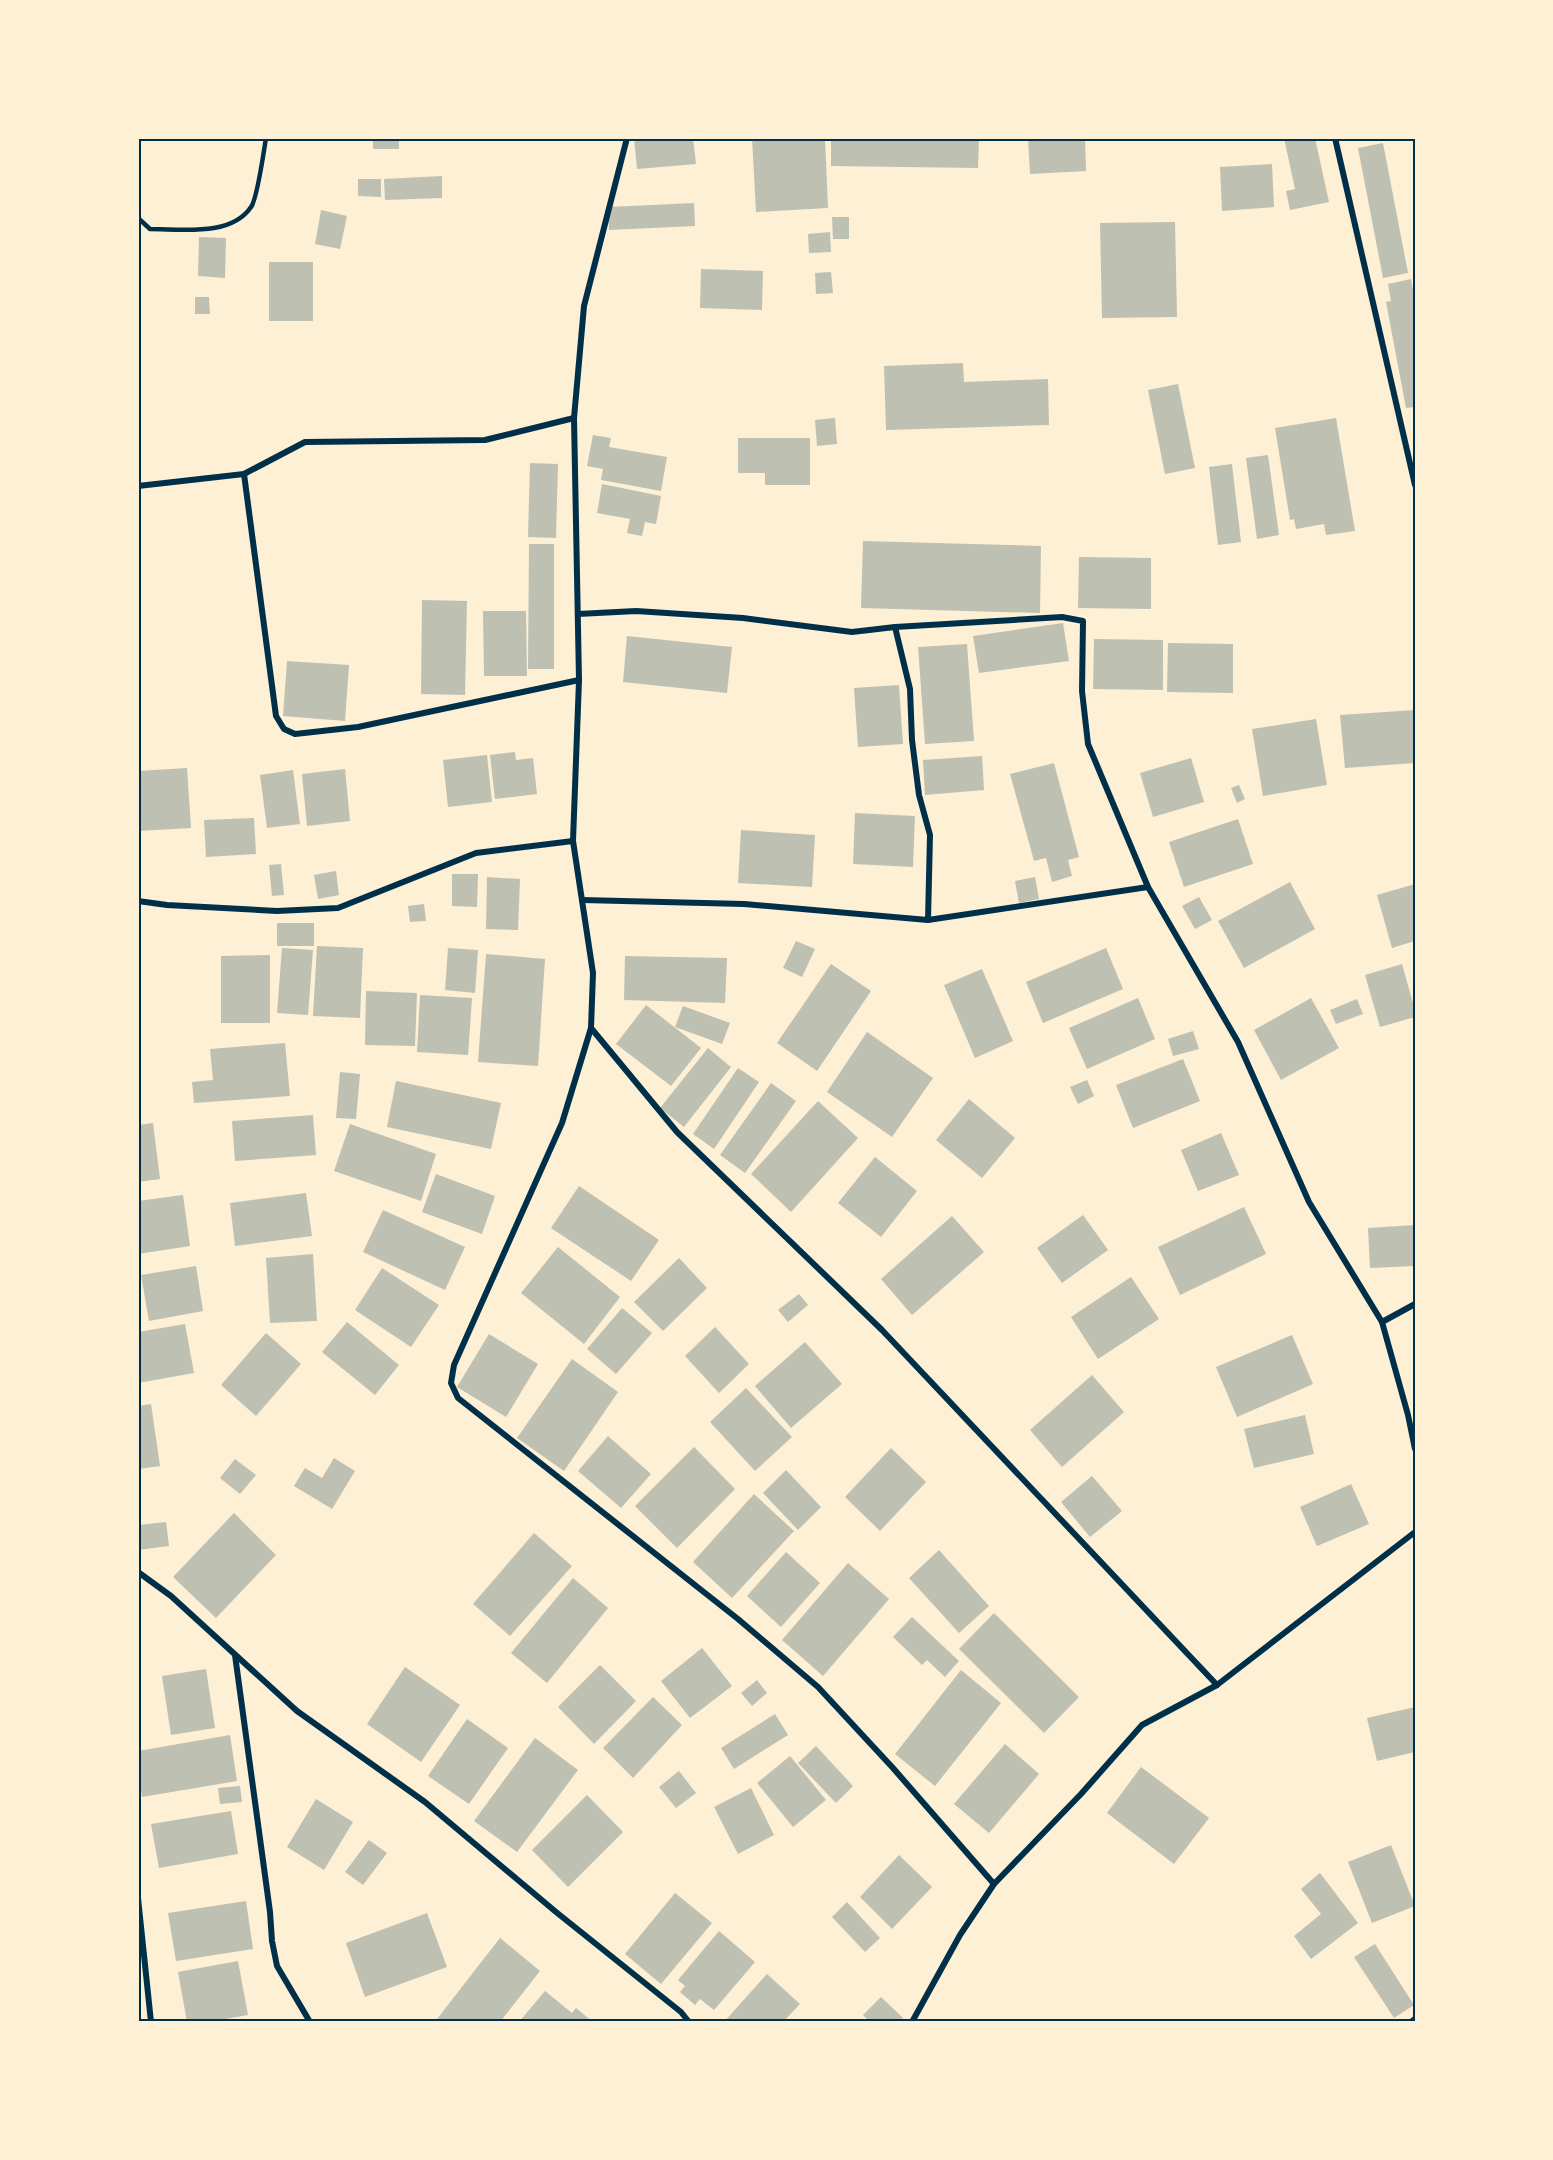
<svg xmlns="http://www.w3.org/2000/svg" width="1553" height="2160" viewBox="0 0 1553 2160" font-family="Karla,sans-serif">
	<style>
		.building { fill: #bec0b2 }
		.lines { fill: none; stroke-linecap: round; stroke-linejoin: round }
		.service { stroke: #003049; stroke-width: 4.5 }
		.minor { stroke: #003049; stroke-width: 6 }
		.neatline { fill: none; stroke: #003049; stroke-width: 2 }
	</style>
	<rect width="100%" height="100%" fill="#fdf0d5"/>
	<g class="building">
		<rect x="373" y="138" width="26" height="11"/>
		<polygon points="634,138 693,138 696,164 637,169"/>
		<polygon points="752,138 825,138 828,208 756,212"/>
		<polygon points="831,138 979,138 978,168 831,166"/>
		<polygon points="1028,138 1085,138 1086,171 1030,174"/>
		<polygon points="1284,138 1315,138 1329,202 1290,210 1286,191 1295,189"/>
		<polygon points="1383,143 1408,273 1383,278 1358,148"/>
		<polygon points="1272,164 1274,207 1222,211 1220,167"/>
		<polygon points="442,176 442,198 385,200 384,179"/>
		<polygon points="358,179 381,179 381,197 358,196"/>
		<polygon points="694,203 695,226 609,230 608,207"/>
		<polygon points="321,210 347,216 340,249 315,244"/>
		<polygon points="832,217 849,217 849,239 833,239"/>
		<polygon points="1175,222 1177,317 1102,318 1100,223"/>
		<polygon points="830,232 831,252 809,253 808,234"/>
		<polygon points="199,237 226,238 225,278 198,276"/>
		<rect x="269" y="262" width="44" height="59"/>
		<polygon points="701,269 763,271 762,310 700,308"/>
		<polygon points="831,272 833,293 816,294 815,273"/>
		<polygon points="1411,279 1415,301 1415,407 1406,408 1386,302 1391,301 1388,284"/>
		<polygon points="195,297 209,297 210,314 195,314"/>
		<polygon points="963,363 964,382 1048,379 1049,425 886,430 884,366"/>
		<polygon points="1178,384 1195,468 1165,474 1148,390"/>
		<polygon points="835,418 837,444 817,446 815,420"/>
		<polygon points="1336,418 1355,531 1326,535 1324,524 1296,529 1294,519 1290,520 1275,428"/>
		<polygon points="593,435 611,438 609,447 667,457 661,491 601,480 603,469 587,466"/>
		<polygon points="738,438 810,438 810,485 765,485 765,473 738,473"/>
		<polygon points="1268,455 1279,535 1257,539 1246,458"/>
		<polygon points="530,463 558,464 556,538 528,537"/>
		<polygon points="1232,464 1241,542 1218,545 1209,467"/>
		<polygon points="602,484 661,496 656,524 645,522 642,536 627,533 630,519 597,513"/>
		<polygon points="863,541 1041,546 1040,613 861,608"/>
		<polygon points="529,544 554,544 554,669 528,669"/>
		<polygon points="1079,557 1151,558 1151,609 1078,608"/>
		<polygon points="422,600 467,601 465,695 421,694"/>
		<polygon points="483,611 526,611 527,676 484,676"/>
		<polygon points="1063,623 1069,661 979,673 973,636"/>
		<polygon points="627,636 732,647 727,693 623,682"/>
		<polygon points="1094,639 1163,640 1163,690 1093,689"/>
		<polygon points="1168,643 1233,644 1233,693 1167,692"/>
		<polygon points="967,644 974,741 925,744 918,647"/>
		<polygon points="287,661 349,665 345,721 283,716"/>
		<polygon points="899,685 903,744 858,747 854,688"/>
		<polygon points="1415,710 1415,763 1345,768 1340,715"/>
		<polygon points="1316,719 1327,785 1263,796 1252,729"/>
		<polygon points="515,752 516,760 533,758 537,794 495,799 490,755"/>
		<polygon points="487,755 492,802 448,807 443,760"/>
		<polygon points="982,756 984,790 925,795 923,760"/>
		<polygon points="1191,758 1204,802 1153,817 1140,773"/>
		<polygon points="1054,763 1079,857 1068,860 1072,876 1052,882 1046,858 1034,861 1010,774"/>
		<polygon points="187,768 191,828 138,831 138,771"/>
		<polygon points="345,769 350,821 307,826 302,774"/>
		<polygon points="293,770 300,824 267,828 260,775"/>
		<polygon points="1239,785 1245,799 1237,803 1231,788"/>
		<polygon points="855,813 915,816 913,867 853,864"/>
		<polygon points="254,818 256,854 206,857 204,820"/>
		<polygon points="1238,819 1253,864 1184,887 1169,842"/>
		<polygon points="741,830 815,835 812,887 738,883"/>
		<polygon points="281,864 284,895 272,896 269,865"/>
		<polygon points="336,871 339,895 318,899 314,875"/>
		<polygon points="452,874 478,874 477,907 452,906"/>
		<polygon points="487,877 520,879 518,930 486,929"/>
		<polygon points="1035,877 1039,899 1019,903 1015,881"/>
		<polygon points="1290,882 1315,929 1244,968 1218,921"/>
		<polygon points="1415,884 1415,941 1392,948 1377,895"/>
		<polygon points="1199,897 1212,920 1195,929 1182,906"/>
		<polygon points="424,904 426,921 410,922 408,906"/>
		<rect x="277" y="923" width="37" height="23"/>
		<polygon points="796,941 815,949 802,977 783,968"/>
		<polygon points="317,946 363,948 360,1018 313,1016"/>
		<polygon points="282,948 313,950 308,1015 277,1013"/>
		<polygon points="448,948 478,950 475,993 445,990"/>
		<polygon points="1106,948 1123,989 1043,1023 1026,982"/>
		<polygon points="486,954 545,959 538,1066 478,1062"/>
		<polygon points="270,955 270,1023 221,1023 221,956"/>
		<polygon points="625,956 727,958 725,1003 624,1000"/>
		<polygon points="831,964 871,991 817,1071 777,1043"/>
		<polygon points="1402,964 1415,1010 1415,1017 1380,1027 1365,975"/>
		<polygon points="982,969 1013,1041 975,1058 944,985"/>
		<polygon points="366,991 417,993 415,1046 365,1045"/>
		<polygon points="420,995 472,998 468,1055 417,1052"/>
		<polygon points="1138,998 1155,1039 1087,1069 1069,1028"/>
		<polygon points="1311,998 1339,1048 1281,1080 1254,1030"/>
		<polygon points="1357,999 1363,1014 1336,1024 1330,1010"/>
		<polygon points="646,1005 701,1048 671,1086 616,1044"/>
		<polygon points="683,1006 730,1023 722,1044 675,1027"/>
		<polygon points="1193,1031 1199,1049 1173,1056 1168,1039"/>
		<polygon points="867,1032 933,1078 892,1137 827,1092"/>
		<polygon points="285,1043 290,1096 194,1103 192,1082 213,1080 210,1049"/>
		<polygon points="708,1048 731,1067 684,1127 660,1108"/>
		<polygon points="1183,1059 1200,1101 1133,1128 1116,1085"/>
		<polygon points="738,1068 759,1082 714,1149 693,1134"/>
		<polygon points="340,1072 360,1074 356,1119 336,1118"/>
		<polygon points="1087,1080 1094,1096 1078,1104 1070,1087"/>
		<polygon points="396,1081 501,1103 491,1149 387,1127"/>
		<polygon points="771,1083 796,1101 745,1173 720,1155"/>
		<polygon points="969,1099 1015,1138 982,1178 936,1140"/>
		<polygon points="818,1101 858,1138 791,1212 751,1174"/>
		<polygon points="313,1115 316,1155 235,1161 232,1121"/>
		<polygon points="153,1123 160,1179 138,1182 138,1125"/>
		<polygon points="350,1124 436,1154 421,1201 334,1171"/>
		<polygon points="1221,1133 1239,1175 1198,1191 1181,1150"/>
		<polygon points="875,1157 917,1191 881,1237 838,1203"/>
		<polygon points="436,1174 495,1196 482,1234 422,1212"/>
		<polygon points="579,1186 659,1240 631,1281 551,1228"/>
		<polygon points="306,1193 312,1236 235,1246 230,1203"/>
		<polygon points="183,1195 190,1246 138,1254 138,1201"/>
		<polygon points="1244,1207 1266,1254 1180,1295 1158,1247"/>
		<polygon points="383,1210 465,1247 445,1290 363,1252"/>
		<polygon points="1083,1215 1108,1250 1062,1283 1037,1248"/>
		<polygon points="952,1216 984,1252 912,1315 881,1279"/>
		<polygon points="1415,1225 1415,1266 1370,1268 1368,1228"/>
		<polygon points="558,1247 620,1297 584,1344 521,1293"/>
		<polygon points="313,1254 317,1321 270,1323 266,1258"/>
		<polygon points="679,1258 707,1288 663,1331 634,1302"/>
		<polygon points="196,1266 203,1311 149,1321 141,1275"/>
		<polygon points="382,1268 439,1305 411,1347 355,1310"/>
		<polygon points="1131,1277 1159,1319 1098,1359 1071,1317"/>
		<polygon points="799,1294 808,1305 788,1322 778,1310"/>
		<polygon points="622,1308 652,1333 616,1374 587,1349"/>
		<polygon points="347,1322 399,1365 375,1395 322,1352"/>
		<polygon points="185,1324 194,1373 138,1383 138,1332"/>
		<polygon points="715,1327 749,1364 719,1393 685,1356"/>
		<polygon points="266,1333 301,1364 256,1416 221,1385"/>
		<polygon points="489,1334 538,1364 506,1417 457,1387"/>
		<polygon points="1292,1335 1313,1384 1237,1417 1216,1367"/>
		<polygon points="805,1342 842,1384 791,1428 755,1386"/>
		<polygon points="572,1359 618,1392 564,1471 517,1438"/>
		<polygon points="1092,1375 1124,1412 1062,1467 1030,1430"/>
		<polygon points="746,1388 792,1437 755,1471 710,1422"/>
		<polygon points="151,1404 160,1466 138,1469 138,1406"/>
		<polygon points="1305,1415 1314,1454 1254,1468 1244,1429"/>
		<polygon points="608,1436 651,1474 621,1508 578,1471"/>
		<polygon points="694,1447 735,1489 677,1548 635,1506"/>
		<polygon points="891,1448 926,1482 880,1531 845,1497"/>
		<polygon points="334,1458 355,1471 332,1509 294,1486 305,1468 322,1478"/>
		<polygon points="235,1459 256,1475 240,1494 220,1478"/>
		<polygon points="786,1470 821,1507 798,1530 763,1493"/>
		<polygon points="1092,1476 1122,1511 1090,1537 1061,1502"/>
		<polygon points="1351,1484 1369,1524 1317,1546 1300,1507"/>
		<polygon points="754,1494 794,1531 732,1598 693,1562"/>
		<polygon points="234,1513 276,1555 216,1618 173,1577"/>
		<polygon points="166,1522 169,1546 138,1550 138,1525"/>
		<polygon points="534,1533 572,1566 510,1636 473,1604"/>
		<polygon points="939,1550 989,1606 959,1633 909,1578"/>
		<polygon points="786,1552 820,1583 781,1627 747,1596"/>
		<polygon points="848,1563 889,1599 823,1676 782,1640"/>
		<polygon points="573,1578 608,1608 547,1683 511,1653"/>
		<polygon points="994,1613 1079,1697 1044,1733 959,1649"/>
		<polygon points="912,1617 959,1661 945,1677 927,1660 922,1665 893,1637"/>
		<polygon points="702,1648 732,1686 690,1718 661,1681"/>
		<polygon points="600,1665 636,1701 594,1744 558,1707"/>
		<polygon points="405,1667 460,1705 421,1762 367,1724"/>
		<polygon points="206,1669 215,1728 171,1735 162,1676"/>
		<polygon points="961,1670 1001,1703 935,1786 895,1754"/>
		<polygon points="757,1680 767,1693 752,1706 741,1693"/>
		<polygon points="653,1697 682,1725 633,1778 603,1748"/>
		<polygon points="1415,1707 1415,1752 1377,1761 1367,1718"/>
		<polygon points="775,1714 788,1735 734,1769 721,1748"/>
		<polygon points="467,1719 508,1748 469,1804 428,1776"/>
		<polygon points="230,1735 237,1781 142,1797 138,1772 138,1751"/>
		<polygon points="535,1738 578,1770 517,1852 474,1821"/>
		<polygon points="1005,1744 1039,1774 989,1833 954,1804"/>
		<polygon points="816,1746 853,1786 836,1803 798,1763"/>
		<polygon points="790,1756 826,1800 793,1827 757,1783"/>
		<polygon points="1141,1767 1209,1818 1174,1864 1107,1813"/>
		<polygon points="679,1771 696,1793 676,1808 659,1787"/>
		<polygon points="240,1786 242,1802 220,1804 218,1788"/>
		<polygon points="751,1788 774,1835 738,1854 714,1807"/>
		<polygon points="587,1795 623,1832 568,1887 532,1850"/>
		<polygon points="316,1799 353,1822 324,1870 287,1847"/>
		<polygon points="231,1811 238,1854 159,1868 151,1824"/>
		<polygon points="369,1840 387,1853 363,1885 345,1872"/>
		<polygon points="1391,1845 1415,1906 1372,1923 1348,1862"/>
		<polygon points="899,1855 932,1887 892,1929 860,1897"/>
		<polygon points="1320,1873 1358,1923 1311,1959 1294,1936 1321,1914 1301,1889"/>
		<polygon points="675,1893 712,1923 661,1984 625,1954"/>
		<polygon points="246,1901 253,1949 176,1961 168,1913"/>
		<polygon points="847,1902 880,1938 865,1952 832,1917"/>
		<polygon points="427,1913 447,1967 365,1997 346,1943"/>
		<polygon points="719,1931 755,1962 714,2010 700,1999 695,2005 680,1992 685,1986 678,1980"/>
		<polygon points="500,1938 540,1971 500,2022 441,2022 437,2019"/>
		<polygon points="1375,1944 1414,2005 1394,2018 1354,1957"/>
		<polygon points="238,1961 248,2015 209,2022 187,2022 178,1972"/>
		<polygon points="767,1974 800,2004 783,2022 724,2022"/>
		<polygon points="545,1991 572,2013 576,2008 593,2022 519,2022"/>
		<polygon points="881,1997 903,2018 899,2022 870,2022 863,2015"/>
	</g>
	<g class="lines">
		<path class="service" d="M138 218 150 229C181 229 231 237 251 207 257 200 264 150 266 138"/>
		<g class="minor">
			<polyline points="627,138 584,306 574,418 579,680 573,841 593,973 591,1028 562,1123 454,1365 451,1383 458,1398 738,1619 818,1687 893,1768 994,1884"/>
			<polyline points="1335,138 1415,485"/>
			<polyline points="244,474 276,716 284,729 295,734 358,727 579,680"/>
			<polyline points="138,486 244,474 305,442 485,440 574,418"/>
			<polyline points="578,614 636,611 743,618 852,632 895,627 1062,617 1083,621 1082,691 1088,744 1148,887 1238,1042 1309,1202 1382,1322 1408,1415 1415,1449"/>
			<polyline points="895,627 910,689 912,740 919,795 930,835 928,920"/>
			<polyline points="582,900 744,904 928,920 1148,887"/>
			<polyline points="138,901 167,905 277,911 338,908 476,853 573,841"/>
			<polyline points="591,1028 677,1132 882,1330 1217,1685"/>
			<polyline points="1382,1322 1415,1304"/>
			<polyline points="138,1572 171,1596 297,1711 425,1802 556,1912 681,2012 689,2022"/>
			<polyline points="235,1655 270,1912 272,1941 277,1966 310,2022"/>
			<polyline points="138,1898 151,2022"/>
			<polyline points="912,2022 960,1935 994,1884 1081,1794 1142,1725 1217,1685 1415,1532"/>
			<polyline points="1411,2022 1415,2019"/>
		</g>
	</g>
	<rect width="1553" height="2160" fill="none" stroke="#fdf0d5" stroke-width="279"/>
	<rect x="140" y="140" width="1274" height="1880" class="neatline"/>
</svg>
